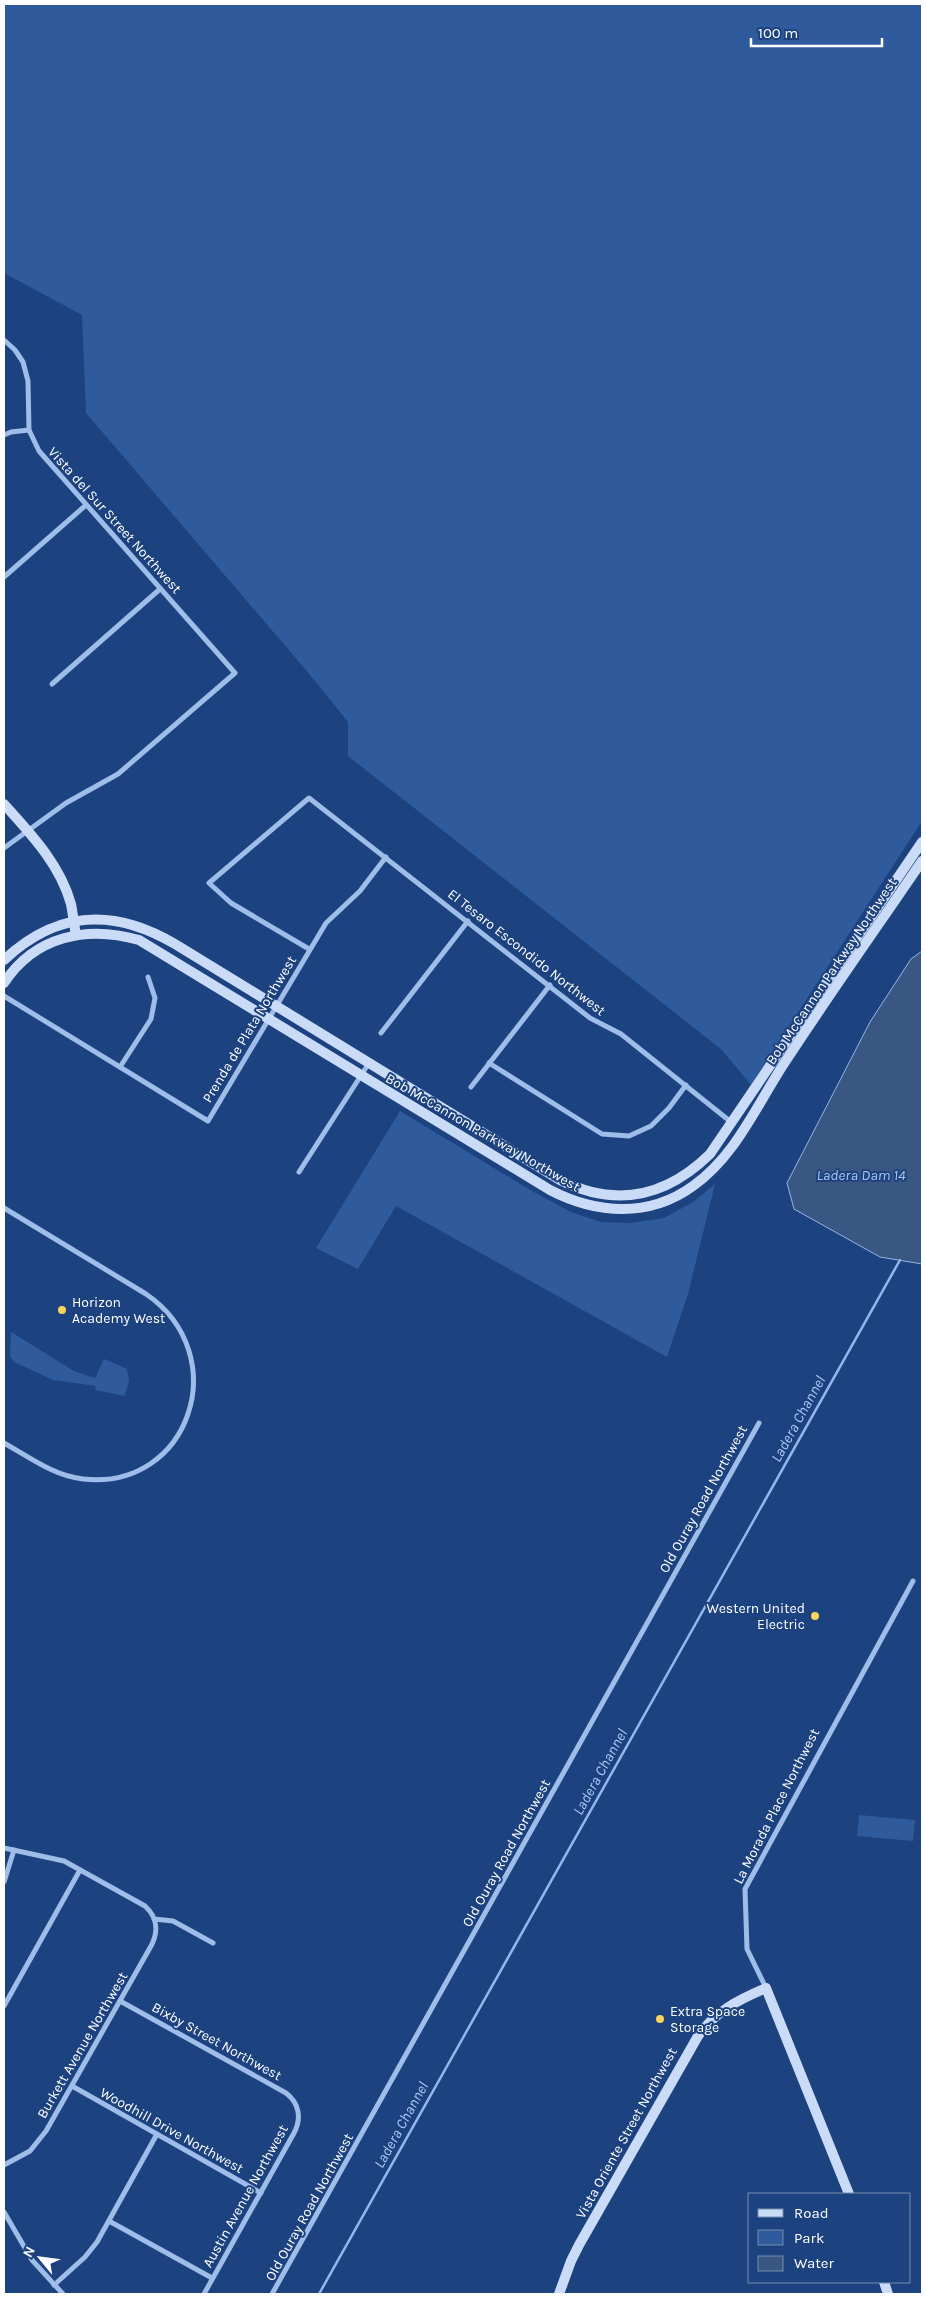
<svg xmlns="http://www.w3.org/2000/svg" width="926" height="2298" viewBox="0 0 926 2298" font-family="Karla,sans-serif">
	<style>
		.green { fill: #2f5b9d }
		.water { fill: #3a5783; stroke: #92b7eb }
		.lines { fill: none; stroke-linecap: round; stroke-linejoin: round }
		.stream { stroke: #92b7eb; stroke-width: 2.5 }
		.street { stroke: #9fbde9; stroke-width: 5 }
		.secondary { stroke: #cadbf7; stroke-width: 10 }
		.poi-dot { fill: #f9d45d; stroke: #1c427f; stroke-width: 2 }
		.labels { text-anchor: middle; stroke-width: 4; stroke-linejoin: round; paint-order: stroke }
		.street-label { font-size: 14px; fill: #fff; stroke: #1c427f }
		.poi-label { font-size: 14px; fill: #fff; stroke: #1c427f; text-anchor: start }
		.water-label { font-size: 15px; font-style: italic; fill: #aac7f1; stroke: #1c427f }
	</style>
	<rect width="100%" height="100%" fill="#1c427f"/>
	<g class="green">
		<polygon points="4,4 922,4 922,821 751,1085 721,1049 348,756 348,722 311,676 86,413 82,315 4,273"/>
		<polygon points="400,1111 532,1191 571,1212 601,1222 630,1223 664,1218 693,1202 715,1184 688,1294 667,1357 396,1206 358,1269 316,1248"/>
		<polygon points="11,1332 74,1371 95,1378 104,1359 127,1369 129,1381 125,1396 95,1390 96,1386 53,1380 14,1362 10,1356"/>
		<polygon points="859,1815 915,1820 913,1841 857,1836"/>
	</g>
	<polygon class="water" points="922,951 922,1264 880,1257 794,1209 787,1183 870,1022 911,959"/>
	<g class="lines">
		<polyline class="stream" points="319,2294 900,1260"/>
		<g class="street">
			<polyline points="4,340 15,350 23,362 28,381 29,430 39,451 235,673 118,774 66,803 4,848"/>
			<polyline points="4,435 11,432 29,430"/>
			<polyline points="4,577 86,505"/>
			<polyline points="52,684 160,589"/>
			<polyline points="309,949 231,903 209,883 309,798 590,1018 621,1034 731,1122"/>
			<polyline points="4,996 208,1121 326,923 360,891 386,857"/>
			<polyline points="381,1033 468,921"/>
			<polyline points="489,1063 602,1134 629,1136 651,1126 669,1108 686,1085"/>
			<polyline points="120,1067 151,1019 155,998 148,977"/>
			<polyline points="471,1087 550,985"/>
			<polyline points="299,1172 369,1063"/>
			<path d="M4 1208 146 1294C235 1355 190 1491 83 1479 54 1476 29 1457 4 1443"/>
			<path d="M4 1848 64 1861 145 1906C157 1917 159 1931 151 1946L46 2131 30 2151 4 2165"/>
			<polyline points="4,1882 14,1850"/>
			<polyline points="154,1919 173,1921 213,1943"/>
			<polyline points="766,1988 747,1949 745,1889 913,1581"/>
			<path d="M120 2001 286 2093C299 2103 302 2118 294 2133L204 2294"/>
			<polyline points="4,2006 80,1870"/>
			<polyline points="72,2086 261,2193"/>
			<polyline points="4,2212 32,2260 63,2294"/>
			<polyline points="109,2221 212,2278"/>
			<polyline points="54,2285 85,2257 97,2242 157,2134"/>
			<polyline points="272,2294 759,1423"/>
		</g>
		<g class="secondary">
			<path d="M4 804C30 833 60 864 71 904 73 914 74 925 76 935"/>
			<path d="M4 960C57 910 114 908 175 944L560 1180C616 1208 666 1197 710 1154L922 842"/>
			<path d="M4 983C35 936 87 925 139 940L550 1190C596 1214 649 1218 693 1186 737 1155 758 1102 787 1059 831 992 877 927 922 861"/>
			<polyline points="884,2282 888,2294"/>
			<path d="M559 2294 571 2261 579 2245 698 2036C716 2011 738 2000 766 1988L849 2194"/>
		</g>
	</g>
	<g class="poi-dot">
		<circle cx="62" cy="1310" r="5"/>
		<circle cx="815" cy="1616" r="5"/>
		<circle cx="660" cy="2019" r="5"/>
	</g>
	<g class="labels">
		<g class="street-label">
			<text transform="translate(115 520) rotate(48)" y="5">Vista del Sur Street Northwest</text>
			<text transform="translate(527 952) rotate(38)" y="5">El Tesaro Escondido Northwest</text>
			<text transform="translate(831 971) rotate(-56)" y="5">Bob McCannon Parkway Northwest</text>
			<text transform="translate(249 1029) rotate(-59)" y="5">Prenda de Plata Northwest</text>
			<text transform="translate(483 1132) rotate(30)" y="5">Bob McCannon Parkway Northwest</text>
			<text transform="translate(703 1499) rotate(-61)" y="5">Old Ouray Road Northwest</text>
			<text transform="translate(776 1806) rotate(-63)" y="5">La Morada Place Northwest</text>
			<text transform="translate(506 1853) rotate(-61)" y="5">Old Ouray Road Northwest</text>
			<text transform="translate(217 2041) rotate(29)" y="5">Bixby Street Northwest</text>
			<text transform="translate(82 2045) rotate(-60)" y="5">Burkett Avenue Northwest</text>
			<text transform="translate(172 2130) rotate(29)" y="5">Woodhill Drive Northwest</text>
			<text transform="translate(626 2133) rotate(-61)" y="5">Vista Oriente Street Northwest</text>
			<text transform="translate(245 2196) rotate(-61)" y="5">Austin Avenue Northwest</text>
			<text transform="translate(309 2207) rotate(-61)" y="5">Old Ouray Road Northwest</text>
		</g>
		<g class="poi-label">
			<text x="72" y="1307">Horizon<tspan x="72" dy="16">Academy West</tspan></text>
			<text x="805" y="1613" text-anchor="end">Western United<tspan x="805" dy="16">Electric</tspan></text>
			<text x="670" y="2016">Extra Space<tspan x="670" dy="16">Storage</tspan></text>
		</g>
		<g class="water-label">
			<text x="861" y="1180">Ladera Dam 14</text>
			<text transform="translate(798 1419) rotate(-61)" y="5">Ladera Channel</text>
			<text transform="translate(600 1772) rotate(-61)" y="5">Ladera Channel</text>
			<text transform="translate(401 2125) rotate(-61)" y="5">Ladera Channel</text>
		</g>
	</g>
	<rect width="926" height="2298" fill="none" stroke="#ffffff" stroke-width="10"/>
	<rect x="748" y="2193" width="162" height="90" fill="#1c427f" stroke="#778eb2"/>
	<rect x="758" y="2209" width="25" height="8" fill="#cadbf7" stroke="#778eb2"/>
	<text x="794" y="2218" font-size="15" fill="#ffffff">Road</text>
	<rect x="758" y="2230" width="25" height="15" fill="#2f5b9d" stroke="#778eb2"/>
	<text x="794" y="2243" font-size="15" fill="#ffffff">Park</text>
	<rect x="758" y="2256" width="25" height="15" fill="#3a5783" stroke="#778eb2"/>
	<text x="794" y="2268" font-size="15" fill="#ffffff">Water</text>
	<g transform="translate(40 2258) rotate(299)" stroke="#1c427f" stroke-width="4" paint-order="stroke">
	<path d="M0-4L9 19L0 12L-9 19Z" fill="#ffffff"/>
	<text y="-8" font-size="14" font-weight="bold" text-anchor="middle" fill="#ffffff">N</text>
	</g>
	<path d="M751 38v8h131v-8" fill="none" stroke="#ffffff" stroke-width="2.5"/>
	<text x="758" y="38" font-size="15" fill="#ffffff" stroke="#1c427f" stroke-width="4" paint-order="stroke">100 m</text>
</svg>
